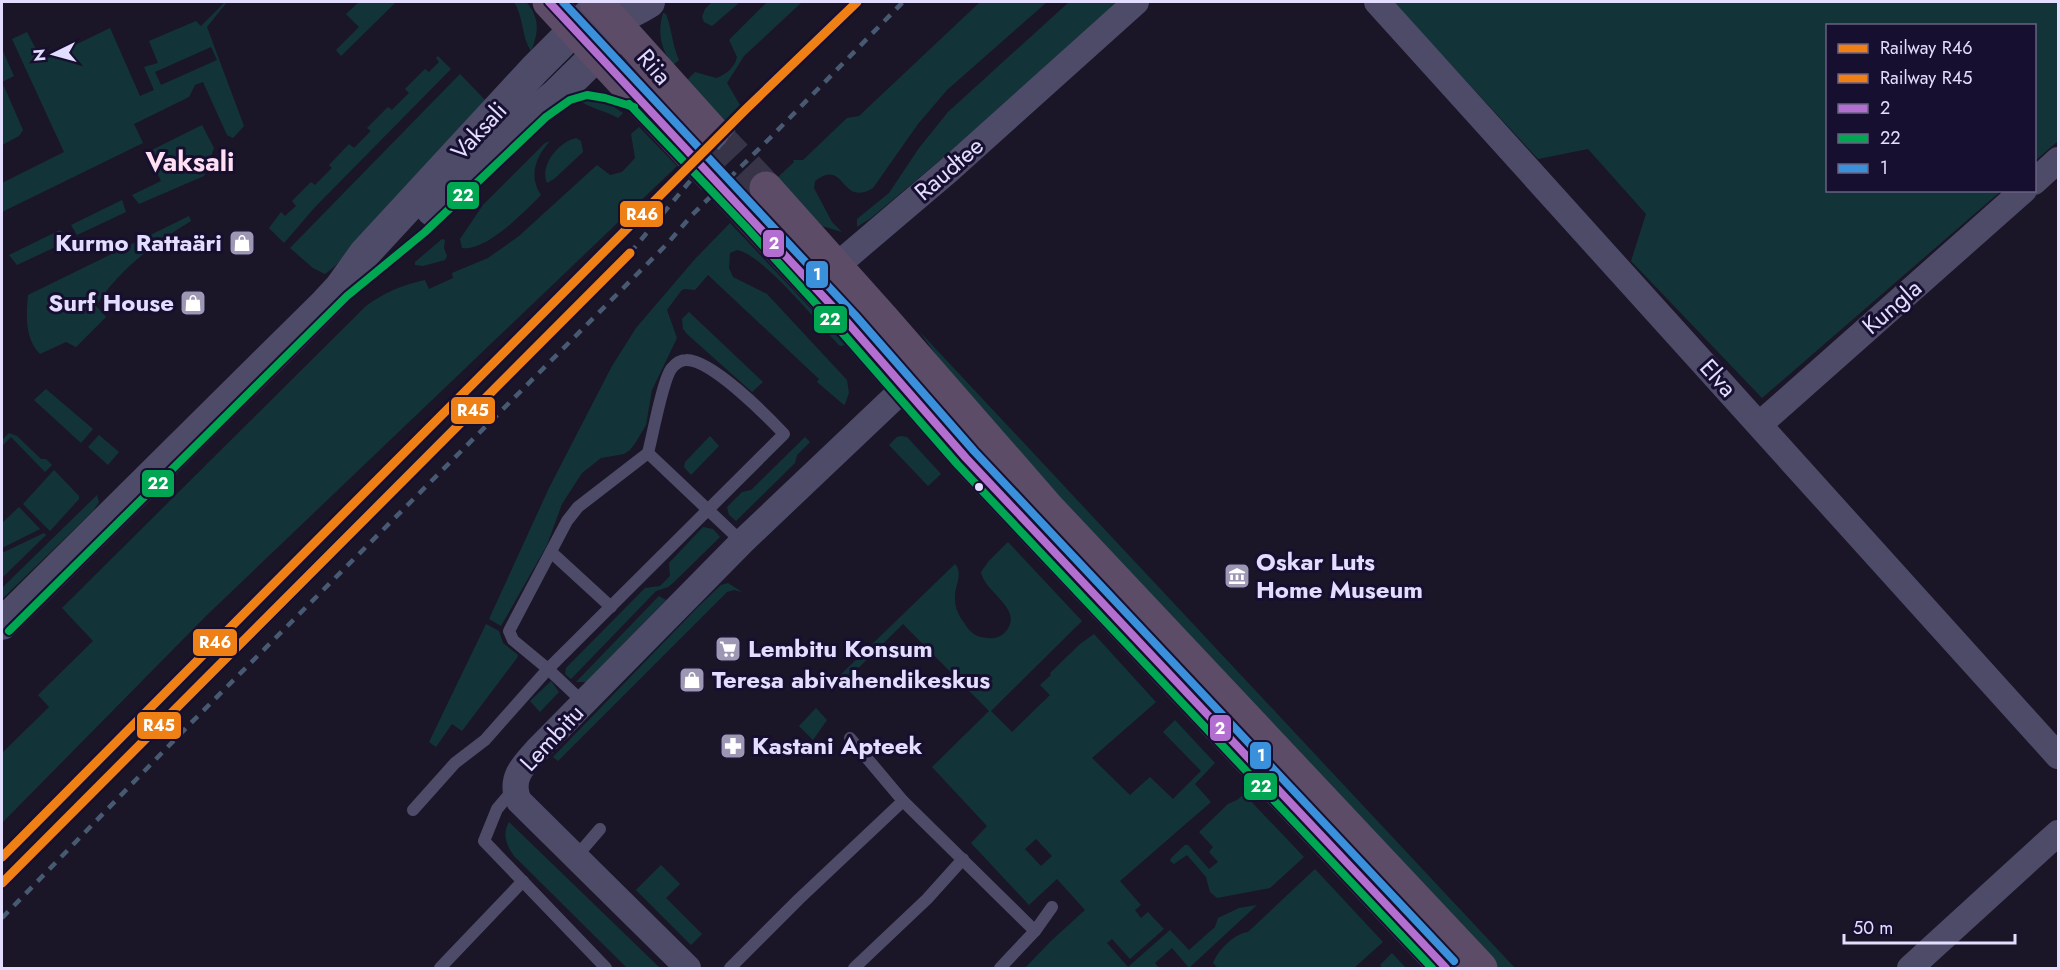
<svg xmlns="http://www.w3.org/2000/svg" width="2060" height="970" viewBox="0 0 2060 970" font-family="Jost,sans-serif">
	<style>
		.green { fill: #123438; fill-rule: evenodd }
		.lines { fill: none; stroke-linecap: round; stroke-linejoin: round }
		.trunk-tunnel { stroke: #383448; stroke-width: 33; stroke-dasharray: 33 16; stroke-linecap: butt }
		.service { stroke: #4e4b69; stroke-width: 12 }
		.minor { stroke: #4e4b69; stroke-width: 26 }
		.tertiary { stroke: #4e4b69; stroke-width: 32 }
		.trunk { stroke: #5c4c68; stroke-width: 33 }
		.rail { stroke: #485a72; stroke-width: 4.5; stroke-dasharray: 9 8; stroke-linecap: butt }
		.bus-1-casing { stroke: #170f2f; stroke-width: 12 }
		.bus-2-casing { stroke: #170f2f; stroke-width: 12 }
		.bus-3-casing { stroke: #170f2f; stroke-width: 12 }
		.bus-1 { stroke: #b36fd0; stroke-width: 8 }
		.bus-2 { stroke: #00a651; stroke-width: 8 }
		.bus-3 { stroke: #3a90db; stroke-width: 8 }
		.rail-1-casing { stroke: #170f2f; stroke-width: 14 }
		.rail-2-casing { stroke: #170f2f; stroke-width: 14 }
		.rail-1 { stroke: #ef8016; stroke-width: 9 }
		.rail-2 { stroke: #ef8016; stroke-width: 9 }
		.bus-dot { fill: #e3ddff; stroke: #170f2f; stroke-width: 2 }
		.labels { text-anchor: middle; stroke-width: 6; stroke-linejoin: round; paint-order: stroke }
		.street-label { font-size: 24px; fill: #e3ddff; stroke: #170f2f }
		.poi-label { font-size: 24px; font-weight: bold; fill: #e3ddff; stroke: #170f2f; text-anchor: start }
		.quarter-label { font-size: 27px; font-weight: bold; fill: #ffdff1; stroke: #170f2f }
		.line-badge { stroke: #170f2f; stroke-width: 2 }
		.badge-label { font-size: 16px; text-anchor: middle; font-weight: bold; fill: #fff }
	</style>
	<rect width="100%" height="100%" fill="#1a1628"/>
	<g class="green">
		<path d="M225 2H227L207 27 244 126 233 138 227 135 203 82 195 85 189 97 134 124 143 143 2 212V183L64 152 12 39 27 32 42 61 110 28 140 96 154 90 144 67 158 63 149 41 196 21 201 26ZM211 47 217 60 161 85 155 72Z"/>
		<polygon points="359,2 396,2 341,56 336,50 359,27 346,14"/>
		<path d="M514 2H526C540 17 539 33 531 51 521 36 524 17 514 2Z"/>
		<polygon points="712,2 740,2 712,26 704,22 702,17 705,9"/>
		<path d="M767 2H802L744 56 727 83 740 105 723 123 686 81 695 72 716 78C726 75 735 67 737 57L729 40Z"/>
		<path d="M980 2H1047L947 90 918 124 873 188C840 208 846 157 815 181L814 188 832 222 842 232 822 226 776 179 794 162 793 160H803L847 118 859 116Z"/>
		<polygon points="1069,2 1117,2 951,151 871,218 857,227 857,219 889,193 919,148 948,112"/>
		<polygon points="1393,2 2058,2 2058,141 2035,161 2034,26 1828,26 1828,190 2001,191 1762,398 1631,261 1646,214 1588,149 1538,159"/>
		<path d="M663 13 666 14C672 29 672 45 679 60L673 65C661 50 657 32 663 13Z"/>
		<polygon points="2,49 14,76 2,82 23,130 19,136 2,145"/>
		<polygon points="438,56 451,69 315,207 284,243 269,228 281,212 285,216 296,206 292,201 311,182 315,185 332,168 329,165 349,144 354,148 371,131 367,128 388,107 392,110 409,93 405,89 425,69 429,72 439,62 436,58"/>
		<polygon points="460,74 486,101 484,111 334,267 325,274 313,268 290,248"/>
		<path d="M587 97 602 99 623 113 618 118C604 110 590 109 576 98Z"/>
		<polygon points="202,125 214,148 204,176 139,204 132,195 161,181 148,152"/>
		<path d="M639 127 677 166 207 615 2 823V753L49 707 38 695 93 641 62 608 366 306C385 292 402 285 425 280L429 289 453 278 452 273 488 258 519 236 597 165 610 175 622 172 635 158 631 134Z"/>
		<path d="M576 138 581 141 583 152 554 179 547 183C539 165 559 142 576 138Z"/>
		<path d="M550 141C536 156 528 176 541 195 525 211 486 252 462 248L460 239 483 205 545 143Z"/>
		<polygon points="122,200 126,212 77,235 71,225"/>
		<path d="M189 216 191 221C155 243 118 270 96 306L106 317 76 347 66 342 40 354C25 339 26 316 28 295Z"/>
		<path d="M730 223 845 345 840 346 837 343C818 323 761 253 737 250L730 253 729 268 733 277 767 294 847 380 849 393 845 404 844 405 817 382 819 379 708 275 695 290 684 289 681 291 667 310 677 338 652 390 646 425 636 442 630 450 624 454 601 458 582 473 562 504 547 545 501 626 489 619 549 488 612 366 636 328 695 259Z"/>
		<polygon points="60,230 63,233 64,243 17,265 9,255"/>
		<polygon points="442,239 445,240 444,248 447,256 445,260 423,266 415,265 415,262"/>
		<polygon points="689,312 763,382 752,392 687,334 683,329 682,319"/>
		<polygon points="920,332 1515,968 1497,968 987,428"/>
		<polygon points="46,389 93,429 81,443 34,400"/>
		<polygon points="9,433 17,436 41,459 46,459 52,465 45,472 11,437 2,446 2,440"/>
		<polygon points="99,435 119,452 108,465 88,447"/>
		<polygon points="710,436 719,446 691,475 684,467 685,462"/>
		<polygon points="901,436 907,437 941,474 928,486 889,445 897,437"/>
		<polygon points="805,437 810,442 797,455 795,463 736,521 729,515 727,507 742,492 751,490"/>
		<polygon points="54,470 79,496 79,499 50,531 23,504"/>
		<polygon points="97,495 99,502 93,511 2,599 2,588"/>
		<polygon points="19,507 40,529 2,548 2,523"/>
		<polygon points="703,527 713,529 720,537 674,582 668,587 656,591 571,679 565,674 566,668 645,588 660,586 670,576 669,563"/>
		<polygon points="44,533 46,535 2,578 2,553"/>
		<path d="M1008 542 1082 621 991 711 1012 732 1050 695 1040 685 1051 675 1050 673 1080 644 1094 634 1156 702 1092 758 1130 795 1150 777 1173 799 1201 771 1163 732 1175 720 1215 763 1195 784 1211 802 1120 881 1141 905 1135 910 1141 918 1148 912 1164 929 1130 959 1112 939 1107 943 1128 967 1170 930 1189 950 1215 927 1218 918 1239 908 1257 905 1189 968 1172 948 1155 963 1159 968H1025L1051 941 1085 910 1057 879 1029 905 971 843 987 826 932 767 989 711 903 624 837 689 834 681 955 564C964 574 954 586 955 599 955 609 959 616 965 624 970 633 976 637 987 638 995 639 1002 637 1007 630 1023 608 984 592 981 572L988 562ZM1036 839 1052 856 1041 866 1025 849Z"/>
		<polygon points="728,583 742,592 734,590 727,592 558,761 553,757 698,607 721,585"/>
		<polygon points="659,596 666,600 586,682 576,682"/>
		<polygon points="486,624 499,631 503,643 518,655 517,658 462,731 452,724 436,747 429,742"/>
		<polygon points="551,681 559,692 540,712 530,701"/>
		<polygon points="816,708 827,720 813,740 799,726"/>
		<polygon points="1244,794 1304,857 1270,888 1217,898 1210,892 1206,877 1187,855 1174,864 1170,861 1171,858 1185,845 1188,845 1209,869 1218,862 1209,852 1213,847 1199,832 1228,804 1237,800"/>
		<path d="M509 822 660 968H627L514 856C506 845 502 834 509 822Z"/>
		<polygon points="661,865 680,884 666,898 702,934 691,945 636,890"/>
		<path d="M1315 869 1383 942 1354 968H1218L1213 963C1219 949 1234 934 1248 932Z"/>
		<polygon points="1392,953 1406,968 1383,968 1380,965"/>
	</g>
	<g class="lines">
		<g class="trunk-tunnel">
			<polyline points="713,132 766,188"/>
			<polyline points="691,155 744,210"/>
		</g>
		<g class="service">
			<polyline points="551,552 611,607"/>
			<polyline points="584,703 548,669 513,640 509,631 567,521 578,507 648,453 742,542"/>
			<polyline points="850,738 903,801 1035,931"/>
			<polyline points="514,789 497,809 484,841 606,968"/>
			<path d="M413 810 455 763 485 740 548 669 784 434C767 416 711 359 686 360 680 360 675 364 671 369 662 383 653 434 648 453"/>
			<polyline points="575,858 600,829"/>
			<polyline points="440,968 523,881"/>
			<polyline points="730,968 799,899 903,801"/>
			<polyline points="854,968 927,899 963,859"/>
			<polyline points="1000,968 1035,931 1052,907"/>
		</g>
		<g class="minor">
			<polyline points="1377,2 2058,756"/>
			<polyline points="2034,182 2058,160"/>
			<polyline points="818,270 830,269 848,256 949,170 1136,2"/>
			<polyline points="1760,424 2024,190"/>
			<path d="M688 968 519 801C509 780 522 766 536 751L742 542 918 375"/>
			<polyline points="1910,968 2058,833"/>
		</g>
		<g class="tertiary">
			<path d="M587 17C610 23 630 14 649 2"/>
			<polyline points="432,210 539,109 557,94 616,36"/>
			<polyline points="2,624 326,303 340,288 365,253 535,69 599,5"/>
		</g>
		<g class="trunk">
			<polyline points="549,2 691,155"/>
			<polyline points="596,2 713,132"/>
			<polyline points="766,188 884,320 1049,509 1481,968"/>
			<polyline points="744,210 847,322 966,458 1446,968"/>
		</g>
		<g class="rail">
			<polyline points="630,253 761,96"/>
			<polyline points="2,918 187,727 667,244 692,215 771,137 903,2"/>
		</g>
		<g class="bus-1-casing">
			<polyline id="bus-1" points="549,2 847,322 966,458 1446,968"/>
		</g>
		<g class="bus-2-casing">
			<g id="bus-2">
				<polyline points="629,104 745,226 839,329 958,465 1432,968"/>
				<polyline points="9,631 347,296 425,232 546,117 570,100 587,95 605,98 634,107"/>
			</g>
		</g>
		<g class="bus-3-casing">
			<polyline id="bus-3" points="563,2 855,315 974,451 1454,961"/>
		</g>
		<use href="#bus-1" class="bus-1"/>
		<use href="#bus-2" class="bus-2"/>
		<use href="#bus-3" class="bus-3"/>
		<g class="rail-1-casing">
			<polyline id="rail-1" points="2,857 745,110 857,2"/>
		</g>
		<g class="rail-2-casing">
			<polyline id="rail-2" points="2,883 630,253"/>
		</g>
		<use href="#rail-1" class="rail-1"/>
		<use href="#rail-2" class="rail-2"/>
	</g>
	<defs>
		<g id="shop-square" transform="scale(1.35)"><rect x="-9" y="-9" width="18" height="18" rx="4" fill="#9d97b4" stroke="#170f2f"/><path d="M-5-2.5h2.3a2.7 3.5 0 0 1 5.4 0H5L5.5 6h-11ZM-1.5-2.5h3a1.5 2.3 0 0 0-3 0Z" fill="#fff"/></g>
		<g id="museum-square" transform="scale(1.35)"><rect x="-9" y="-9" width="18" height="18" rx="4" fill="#9d97b4" stroke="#170f2f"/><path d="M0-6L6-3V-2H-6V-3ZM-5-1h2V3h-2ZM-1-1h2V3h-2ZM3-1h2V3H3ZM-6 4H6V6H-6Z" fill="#fff"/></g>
		<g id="supermarket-square" transform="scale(1.35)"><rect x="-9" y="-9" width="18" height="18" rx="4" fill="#9d97b4" stroke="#170f2f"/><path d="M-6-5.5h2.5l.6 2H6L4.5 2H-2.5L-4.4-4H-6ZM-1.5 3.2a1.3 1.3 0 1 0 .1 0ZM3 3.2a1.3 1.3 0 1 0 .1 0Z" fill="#fff"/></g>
		<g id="pharmacy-square" transform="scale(1.35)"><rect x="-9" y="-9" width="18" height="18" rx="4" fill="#9d97b4" stroke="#170f2f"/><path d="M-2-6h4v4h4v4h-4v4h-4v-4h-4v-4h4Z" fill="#fff"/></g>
	</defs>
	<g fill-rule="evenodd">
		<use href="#shop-square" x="242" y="243"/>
		<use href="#shop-square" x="193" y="303"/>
		<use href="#museum-square" x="1237" y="576"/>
		<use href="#supermarket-square" x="728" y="649"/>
		<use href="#shop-square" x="692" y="680"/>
		<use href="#pharmacy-square" x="733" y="746"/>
	</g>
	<circle class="bus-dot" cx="979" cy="487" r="5"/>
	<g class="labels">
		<g class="street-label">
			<text transform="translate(654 67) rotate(49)" y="8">Riia</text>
			<text transform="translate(479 131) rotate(-47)" y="8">Vaksali</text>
			<text transform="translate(949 169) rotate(-41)" y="8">Raudtee</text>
			<text transform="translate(1892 307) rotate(-41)" y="8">Kungla</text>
			<text transform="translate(1718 378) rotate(48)" y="8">Elva</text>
			<text transform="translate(552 738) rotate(-47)" y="8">Lembitu</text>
		</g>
		<g class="poi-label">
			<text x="222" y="251" text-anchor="end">Kurmo Rattaäri</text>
			<text x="174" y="311" text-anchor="end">Surf House</text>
			<text x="1256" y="570">Oskar Luts<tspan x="1256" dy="28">Home Museum</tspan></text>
			<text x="748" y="657">Lembitu Konsum</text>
			<text x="712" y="688">Teresa abivahendikeskus</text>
			<text x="752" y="754">Kastani Apteek</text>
		</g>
		<g class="quarter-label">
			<text x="190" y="171">Vaksali</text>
		</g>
	</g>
	<g class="line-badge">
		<rect x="446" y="181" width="34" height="29" rx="6" fill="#00a651"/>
		<rect x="619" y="200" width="45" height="28" rx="6" fill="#ef8016"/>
		<rect x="762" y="229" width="23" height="29" rx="6" fill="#b36fd0"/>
		<rect x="805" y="260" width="24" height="29" rx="6" fill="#3a90db"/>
		<rect x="813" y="305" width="35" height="29" rx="6" fill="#00a651"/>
		<rect x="450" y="396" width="46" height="29" rx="6" fill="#ef8016"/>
		<rect x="141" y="469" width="34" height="29" rx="6" fill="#00a651"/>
		<rect x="192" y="628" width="46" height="29" rx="6" fill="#ef8016"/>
		<rect x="136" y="711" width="46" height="29" rx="6" fill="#ef8016"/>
		<rect x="1209" y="714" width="23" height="28" rx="6" fill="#b36fd0"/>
		<rect x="1249" y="741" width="23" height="29" rx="6" fill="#3a90db"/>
		<rect x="1243" y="772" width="35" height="29" rx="6" fill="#00a651"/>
	</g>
	<g class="badge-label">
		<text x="463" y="201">22</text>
		<text x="642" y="220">R46</text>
		<text x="774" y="249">2</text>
		<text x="817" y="280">1</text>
		<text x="830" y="325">22</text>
		<text x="473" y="416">R45</text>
		<text x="158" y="489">22</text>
		<text x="215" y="648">R46</text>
		<text x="159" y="731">R45</text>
		<text x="1220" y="734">2</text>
		<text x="1261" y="761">1</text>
		<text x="1261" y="792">22</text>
	</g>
	<rect width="2060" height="970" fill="none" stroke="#e3ddff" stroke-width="6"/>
	<rect x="1826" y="24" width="210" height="168" fill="#170f2f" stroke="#696182" stroke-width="1.5"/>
	<rect x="1838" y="44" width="30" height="9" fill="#ef8016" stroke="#696182" stroke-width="1.5"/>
	<text x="1880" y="54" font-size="18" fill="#e3ddff">Railway R46</text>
	<rect x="1838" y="74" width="30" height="9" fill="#ef8016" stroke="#696182" stroke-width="1.5"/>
	<text x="1880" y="84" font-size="18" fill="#e3ddff">Railway R45</text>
	<rect x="1838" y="104" width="30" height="9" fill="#b36fd0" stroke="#696182" stroke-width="1.5"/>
	<text x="1880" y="114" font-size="18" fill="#e3ddff">2</text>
	<rect x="1838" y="134" width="30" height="9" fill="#00a651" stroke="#696182" stroke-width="1.5"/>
	<text x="1880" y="144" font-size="18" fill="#e3ddff">22</text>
	<rect x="1838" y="164" width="30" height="9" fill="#3a90db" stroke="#696182" stroke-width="1.5"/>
	<text x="1880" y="174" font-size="18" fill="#e3ddff">1</text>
	<g transform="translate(54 54) rotate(265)" stroke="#170f2f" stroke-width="4.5" paint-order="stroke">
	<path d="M0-4.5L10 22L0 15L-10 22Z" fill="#e3ddff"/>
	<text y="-9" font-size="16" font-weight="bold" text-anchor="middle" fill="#e3ddff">N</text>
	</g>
	<path d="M1844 934v9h171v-9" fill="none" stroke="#e3ddff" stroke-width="3"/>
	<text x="1853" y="934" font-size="18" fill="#e3ddff" stroke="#170f2f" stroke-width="4.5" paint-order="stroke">50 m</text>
</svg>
